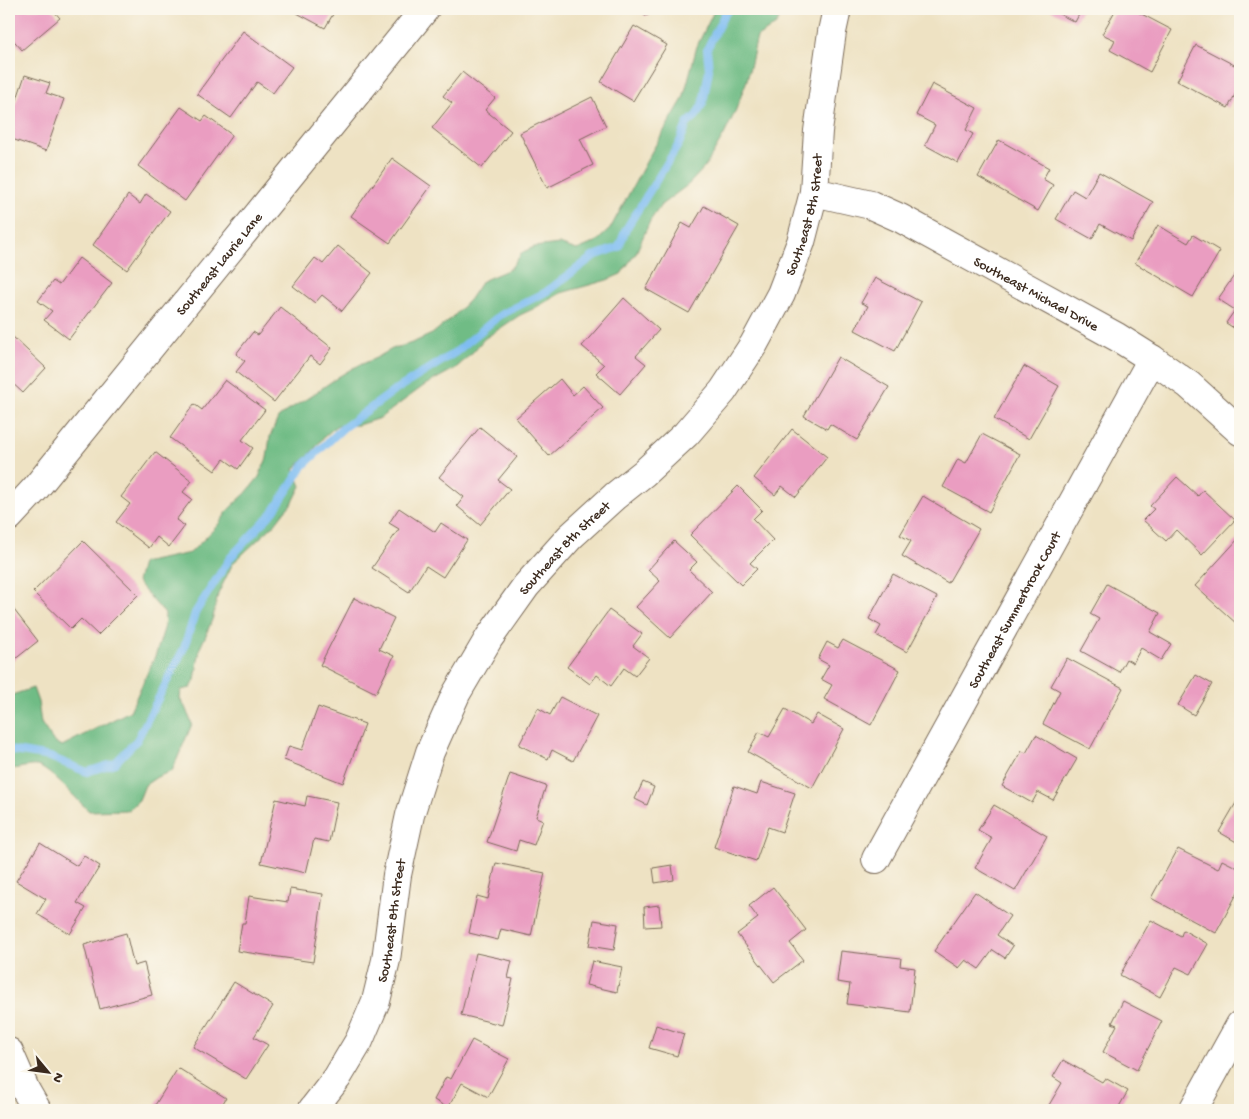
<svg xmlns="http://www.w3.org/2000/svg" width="1249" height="1119" viewBox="0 0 1249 1119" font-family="'Gochi Hand',sans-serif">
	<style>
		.forest { fill: #70bc85; stroke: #567352 }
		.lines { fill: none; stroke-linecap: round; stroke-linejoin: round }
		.stream { stroke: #7fbdf2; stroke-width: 8 }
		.building { fill: #ea9dc1 }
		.minor-casing { stroke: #7a6a58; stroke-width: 30 }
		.minor { stroke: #fff; stroke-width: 28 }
		.labels { text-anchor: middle; stroke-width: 4.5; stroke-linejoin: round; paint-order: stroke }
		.street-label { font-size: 14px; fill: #3b2a1e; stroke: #fbf7ec }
	</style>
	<rect width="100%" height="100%" fill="#fbf7ec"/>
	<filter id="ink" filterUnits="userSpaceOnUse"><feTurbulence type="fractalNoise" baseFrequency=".02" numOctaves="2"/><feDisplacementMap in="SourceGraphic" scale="10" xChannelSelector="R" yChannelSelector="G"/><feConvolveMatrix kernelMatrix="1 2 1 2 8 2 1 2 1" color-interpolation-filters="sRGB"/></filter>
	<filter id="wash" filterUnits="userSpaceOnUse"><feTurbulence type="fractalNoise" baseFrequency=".0096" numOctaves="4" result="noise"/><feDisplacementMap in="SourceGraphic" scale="20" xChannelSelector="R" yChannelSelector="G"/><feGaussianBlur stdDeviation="1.12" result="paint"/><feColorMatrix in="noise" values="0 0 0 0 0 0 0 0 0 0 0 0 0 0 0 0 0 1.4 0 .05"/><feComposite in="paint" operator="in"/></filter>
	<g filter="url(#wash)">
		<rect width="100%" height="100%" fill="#eee2c3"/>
		<path class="forest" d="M715 9H784L776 25 757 37 747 80 735 112 724 135 705 167 689 184 661 205 650 221 636 253 621 274 607 280 561 293 533 309 520 315 484 339 472 353 456 368 425 385 380 418 358 425 336 426 324 437 310 454 294 469 301 486 293 502 284 512 274 525 233 563 218 594 213 617 206 635 200 648 195 680 191 688 181 690 180 699 185 707 192 724 172 771 157 777 145 785 139 800 128 810 89 811C78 801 50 769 37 766 28 765 18 769 9 769V696L33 688 38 702 41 723 54 742 62 746 130 711 156 654 164 629 165 614 137 582 142 563 190 553 218 525 230 508 246 493 259 477 267 458 270 437 278 418 288 410 308 398 338 377 353 368 376 358 392 349 412 343 432 334 453 317 470 299 482 281 510 269 523 252 534 247 559 244 577 250 596 242 610 229 652 151 683 99 697 46Z"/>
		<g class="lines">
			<polyline class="stream" points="9,750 50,757 87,772 115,763 137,740 184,648 195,613 230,558 273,512 304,465 343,428 394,391 456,352 500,315 546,292 594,256 619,247 626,229 679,144 687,124 696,116 703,103 709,70 707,49 724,15 729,9"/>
		</g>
		<g id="blocks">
			<g class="building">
				<polygon points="9,9 52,9 60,18 22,50 9,35"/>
				<polygon points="300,9 336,9 325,28 297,13"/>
				<polygon points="642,9 664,9 645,16"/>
				<polygon points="1049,9 1082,9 1075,22"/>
				<polygon points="1116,9 1132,9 1172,30 1150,72 1110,50 1115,40 1102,34"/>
				<polygon points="634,26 667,45 633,101 601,82"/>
				<polygon points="243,31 292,67 273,93 257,82 231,118 197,94"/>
				<polygon points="1196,45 1240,68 1240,85 1228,108 1177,81"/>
				<polygon points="462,72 495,98 485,110 511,131 482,168 432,128 452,103 443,96"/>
				<polygon points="25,75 50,83 46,93 64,99 46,151 9,138 9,123"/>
				<polygon points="932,84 977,108 966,130 973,134 958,163 925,145 935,125 916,115"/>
				<polygon points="592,97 606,126 580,139 593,165 547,188 520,133"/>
				<polygon points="181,107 202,121 206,116 232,135 185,201 138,166"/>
				<polygon points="999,140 1049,168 1043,179 1053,185 1038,211 978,177"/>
				<polygon points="392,158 431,186 390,243 351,216"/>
				<polygon points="1099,172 1153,202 1131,241 1100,224 1092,239 1056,219 1073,190 1085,197"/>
				<polygon points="146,194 170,211 127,270 93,245 128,195 140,204"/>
				<polygon points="704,206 739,226 689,313 646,289 682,223 691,228"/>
				<polygon points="1158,225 1188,243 1193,235 1220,251 1193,297 1135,263"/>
				<polygon points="338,246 372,273 342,311 322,295 315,303 293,286 315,258 323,264"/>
				<polygon points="79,258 112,283 69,339 44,320 52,311 38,301 53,281 59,285"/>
				<polygon points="1240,267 1240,332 1226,323 1235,310 1218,299"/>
				<polygon points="875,278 921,302 895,351 855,330 868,306 861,303"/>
				<polygon points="624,298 659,330 636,356 646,364 620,394 596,373 604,365 582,346"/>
				<polygon points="280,307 332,348 320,364 310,356 274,402 236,372 245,361 236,354 253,332 258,335"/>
				<polygon points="11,335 46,368 23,393 9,380 9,337"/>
				<polygon points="838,357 889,387 857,440 830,424 827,429 804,416"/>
				<polygon points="1024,366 1059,386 1029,439 994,419"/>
				<polygon points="560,379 573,395 583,386 603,408 549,456 516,418"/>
				<polygon points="225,380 265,410 242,440 253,448 238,469 224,459 215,471 170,438 194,404 202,410"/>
				<polygon points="480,427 517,457 498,480 510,489 480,525 457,506 464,497 439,477"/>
				<polygon points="792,429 827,457 796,497 782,486 775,495 754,478"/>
				<polygon points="982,434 1020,454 989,512 943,487 958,459 966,463"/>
				<polygon points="155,452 192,481 183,492 192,499 176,520 185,526 169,547 157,537 149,548 116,522 130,504 121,497"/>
				<polygon points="1177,477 1198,496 1203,490 1235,520 1202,555 1176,530 1166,541 1143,520 1154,509 1150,506"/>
				<polygon points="738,486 762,510 753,519 773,540 750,563 757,569 741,585 690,535"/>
				<polygon points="923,496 979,529 948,583 902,556 911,541 900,535"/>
				<polygon points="399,508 435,532 441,523 467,540 443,577 426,566 409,592 372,568 399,529 389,523"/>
				<polygon points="1239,538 1240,539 1240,623 1238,625 1195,586"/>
				<polygon points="83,541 138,595 98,635 81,619 71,629 33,592"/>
				<polygon points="674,541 697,562 689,570 712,592 670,638 636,607 660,581 648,570"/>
				<polygon points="893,574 937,597 907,652 876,635 881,626 869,619"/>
				<polygon points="1107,584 1160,613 1150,632 1171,644 1161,660 1141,648 1133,663 1126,659 1119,672 1081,651 1099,619 1090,614"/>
				<polygon points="354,598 394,618 379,649 394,656 376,693 320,665"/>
				<polygon points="11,606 38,641 9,664 9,609"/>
				<polygon points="609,610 642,634 633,646 649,658 635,676 624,668 611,686 597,675 590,684 567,667"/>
				<polygon points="843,640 900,670 871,725 824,699 832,685 821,679 829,665 818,659 827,642 838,648"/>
				<polygon points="1067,658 1123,688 1090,749 1043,724 1060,691 1051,686"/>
				<polygon points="1196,675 1212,684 1194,715 1178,705"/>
				<polygon points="560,697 597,716 573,761 552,750 548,759 519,745 538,708 550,715"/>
				<polygon points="318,707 365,724 343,783 284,760 289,746 302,750"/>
				<polygon points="785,709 811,724 817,714 844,729 812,788 748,752 759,732 769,737"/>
				<polygon points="1036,735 1077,759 1053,800 1038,792 1032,803 1002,786 1022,751 1026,753"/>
				<polygon points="510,774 546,786 536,817 543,820 534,845 519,840 516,851 487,842"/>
				<polygon points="643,782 654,787 647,805 635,799"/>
				<polygon points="761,782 795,793 782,832 768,827 756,861 714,847 734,786 757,794"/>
				<polygon points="307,796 337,802 329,842 314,839 306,873 261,863 276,799 305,806"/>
				<polygon points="1240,796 1240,844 1219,832"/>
				<polygon points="994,805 1047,836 1015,891 975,868 992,838 978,830"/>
				<polygon points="40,843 77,866 84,856 100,866 77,903 86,908 70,934 37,914 46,899 16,881"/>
				<polygon points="1178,849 1218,869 1222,860 1240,869 1240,888 1216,933 1151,898"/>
				<polygon points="496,863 545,873 531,936 501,929 498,940 469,933 477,896 488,899"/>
				<polygon points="672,865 674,880 655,883 653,868"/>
				<polygon points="773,887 806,930 790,943 803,960 774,982 737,934 758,918 749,906"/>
				<polygon points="290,889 323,894 313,962 237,951 242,923 245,923 249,896 288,902"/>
				<polygon points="975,892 1010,916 997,935 1013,946 1005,958 993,950 979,969 966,960 959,968 934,951"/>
				<polygon points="659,905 661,926 645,927 644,907"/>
				<polygon points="594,920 618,924 614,950 589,946"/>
				<polygon points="1151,920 1181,936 1183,930 1208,944 1191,974 1176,967 1160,997 1120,975"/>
				<polygon points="126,933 134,966 144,963 152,995 100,1009 84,945"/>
				<polygon points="841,951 901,958 900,966 915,968 910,1012 847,1004 850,984 837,982"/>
				<polygon points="476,953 512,961 508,978 513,979 502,1025 461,1015"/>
				<polygon points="592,961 622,967 617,992 586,985"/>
				<polygon points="234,982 273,1006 254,1037 268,1045 246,1079 193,1047"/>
				<polygon points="1123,1001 1162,1021 1137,1070 1103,1052 1117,1025 1112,1023"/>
				<polygon points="656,1025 684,1034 677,1056 649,1048"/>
				<polygon points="472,1040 509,1059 488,1097 462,1083 448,1108 434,1100 446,1077 451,1079"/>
				<polygon points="1063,1060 1102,1082 1105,1078 1128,1091 1117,1110 1046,1110 1062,1083 1053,1077"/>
				<polygon points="178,1068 226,1098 219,1110 152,1110"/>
			</g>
		</g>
	</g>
	<g filter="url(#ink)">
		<use href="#blocks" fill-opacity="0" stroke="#7a6a58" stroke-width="1"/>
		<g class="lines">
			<g class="minor-casing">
				<g id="minor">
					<path id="s1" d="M814 192 871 205 900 218 1117 337 1152 359 1189 385 1240 431"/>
					<path id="s2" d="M9 517 35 489 425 9"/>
					<path id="s3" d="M876 859 1152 359"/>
					<polyline points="9,1052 26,1091 37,1110"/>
					<path id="s4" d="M312 1110 337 1078 359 1041 376 1001 386 960 397 875 410 815 430 752 456 694 489 638 526 586 570 537 615 496 644 473 686 434 723 391 754 344 781 294 801 242 814 192 818 131 832 32 837 9"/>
					<polyline points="1193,1110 1240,1025"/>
				</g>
			</g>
			<use href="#minor" class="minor"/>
		</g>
	</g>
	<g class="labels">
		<g class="street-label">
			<text dy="5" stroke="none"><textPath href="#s4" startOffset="1049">Southeast 8th Street</textPath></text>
			<text dy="5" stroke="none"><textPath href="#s2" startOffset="329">Southeast Laurie Lane</textPath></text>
			<text dy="5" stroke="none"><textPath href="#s1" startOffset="246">Southeast Michael Drive</textPath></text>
			<text dy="5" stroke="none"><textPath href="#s4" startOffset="629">Southeast 8th Street</textPath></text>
			<text dy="5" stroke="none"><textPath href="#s3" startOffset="285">Southeast Summerbrook Court</textPath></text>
			<text dy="5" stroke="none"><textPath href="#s4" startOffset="209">Southeast 8th Street</textPath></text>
		</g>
	</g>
	<rect width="1249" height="1119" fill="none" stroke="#fbf7ec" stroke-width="30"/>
	<g transform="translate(48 1072) rotate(119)" stroke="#fbf7ec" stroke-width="4" paint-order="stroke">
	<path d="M0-4L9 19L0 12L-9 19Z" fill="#3b2a1e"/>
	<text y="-8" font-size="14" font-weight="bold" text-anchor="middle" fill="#3b2a1e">N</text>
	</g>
</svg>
